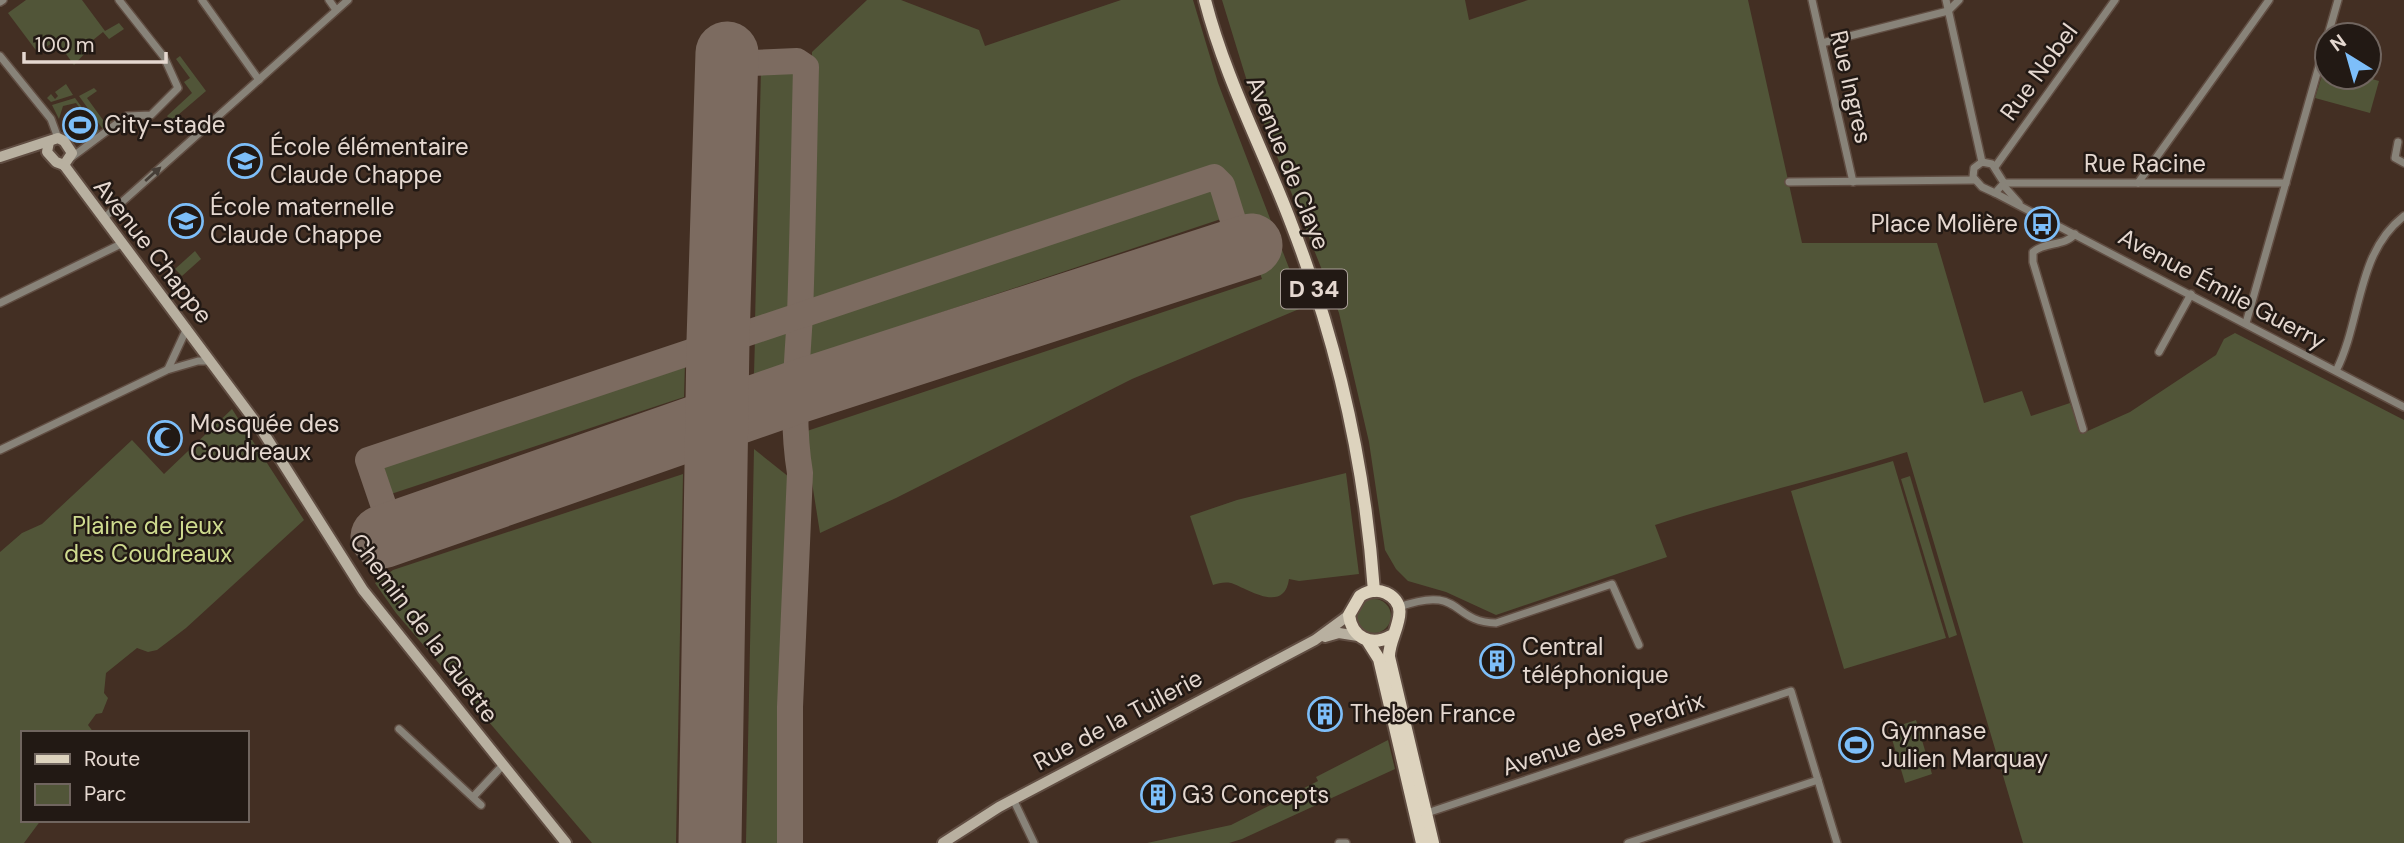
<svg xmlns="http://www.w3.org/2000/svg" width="2404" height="843" viewBox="0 0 2404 843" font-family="'DM Sans',sans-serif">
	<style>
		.green { fill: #515538 }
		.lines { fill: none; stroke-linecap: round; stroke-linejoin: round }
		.taxiway { stroke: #7c6b60; stroke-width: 26 }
		.runway { stroke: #7c6b60; stroke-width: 63 }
		.street-casing { stroke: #604d42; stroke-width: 10 }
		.secondary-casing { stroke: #604d42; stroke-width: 14 }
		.primary-casing { stroke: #604d42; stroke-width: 16 }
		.street { stroke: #888379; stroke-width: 7 }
		.secondary { stroke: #b8b0a0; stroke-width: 10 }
		.primary { stroke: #ddd3be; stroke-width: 12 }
		.oneway { fill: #463e37 }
		.labels { text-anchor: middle; stroke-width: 5; stroke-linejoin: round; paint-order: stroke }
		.shield { fill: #221914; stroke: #aa9f98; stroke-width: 2 }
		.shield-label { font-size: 23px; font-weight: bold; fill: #e5d8d0 }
		.street-label { font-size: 24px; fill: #e5d8d0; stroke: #221914 }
		.poi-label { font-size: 24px; fill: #e5d8d0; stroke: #221914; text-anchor: start }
		.park-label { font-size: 24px; fill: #cfdb8f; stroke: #221914 }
	</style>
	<rect width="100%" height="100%" fill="#432f23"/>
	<g class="green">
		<polygon points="26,0 82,0 105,31 119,23 124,29 109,39 103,32 83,48 86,52 74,65 56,40 38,53 8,13"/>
		<polygon points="867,0 901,0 979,30 985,46 1121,0 1193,0 1218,83 1304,307 1132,379 896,498 820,533 804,432 1262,279 1228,179 1224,172 1207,170 806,307 812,52"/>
		<path d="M1222 0H1465L1469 20 1528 0H1748L1802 243H1937L1984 403 2022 391 2031 416 2070 403 2081 434 2130 412 2216 355 2224 339 2235 333 2404 420V843H2023L1907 452C1823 478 1738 498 1655 525L1667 557 1496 615 1446 592 1408 581 1396 569 1385 550 1369 442 1339 313 1246 78Z"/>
		<polygon points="180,56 206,91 171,121 167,116 192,93 184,82 190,78 176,59"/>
		<polygon points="2325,66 2327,77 2365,77 2379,81 2370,113 2315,98"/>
		<polygon points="761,69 797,69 793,308 755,322"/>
		<polygon points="66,84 73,95 51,102 47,98 51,94 55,99 58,96 55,92"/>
		<polygon points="94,88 97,91 87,98 103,120 112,121 110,126 102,128 79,96"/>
		<polygon points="75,98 101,133 82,143 64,118 79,107 76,103 63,106 59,119 52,105"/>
		<polygon points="1212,185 1224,218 805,358 806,321"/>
		<polygon points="195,251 201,259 182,276 175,269"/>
		<polygon points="793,325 790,363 754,374 755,338"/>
		<polygon points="685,363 684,397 385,496 376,465"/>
		<polygon points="232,409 304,520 186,628 157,650 148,652 137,648 106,673 104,693 108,698 102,713 96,714 88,725 94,733 23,733 23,820 41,820 24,843 0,843 0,552 22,533 42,524 132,440 164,474"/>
		<polygon points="754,449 789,477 782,843 746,843"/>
		<polygon points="1893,461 1946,638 1844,669 1791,491"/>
		<path d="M1346 473 1359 574 1299 581 1289 579C1284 616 1243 586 1231 583 1224 582 1219 583 1213 585L1190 516 1237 500Z"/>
		<polygon points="683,474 676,843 592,843 396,613 375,583 393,570"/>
		<polygon points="1910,476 1957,635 1949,638 1901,479"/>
		<circle cx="1374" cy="616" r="17"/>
		<polygon points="1916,720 1932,774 1905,783 1889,729"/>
		<polygon points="1388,740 1395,769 1242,839 1229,843 1147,843 1231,825 1318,781 1316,777"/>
	</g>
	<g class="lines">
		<g class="taxiway">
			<path d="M727 64 797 61 806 67C804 149 803 232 800 314 797 368 791 419 800 473L790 707V843"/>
			<polyline points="393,533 368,460 1214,177 1222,185 1242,249"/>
		</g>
		<g class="runway">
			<polyline points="382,537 794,393 1251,245"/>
			<polyline points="710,843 718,341 727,53"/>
		</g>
		<g class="street-casing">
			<g id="street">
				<polyline points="202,0 259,80"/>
				<polyline points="329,0 336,10"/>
				<polyline points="1812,0 1853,182"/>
				<polyline points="1946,0 1982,162"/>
				<polyline points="0,2 3,0"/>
				<polyline points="2328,35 2338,0"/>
				<polyline points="1822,43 1948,11 1959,0"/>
				<polyline points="0,56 51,119 58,138"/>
				<polyline points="2398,142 2395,158 2404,163"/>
				<polyline points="72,157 127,116 151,115 178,88 164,57 119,0"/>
				<polygon points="1982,162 1992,164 2004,183 1995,193 1982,187 1973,177 1974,168"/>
				<polyline points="1995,167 2115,0"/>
				<polyline points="1789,182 1975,180"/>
				<polyline points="2004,183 2286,183"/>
				<polyline points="2138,183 2269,0"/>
				<polyline points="2003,185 2019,203"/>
				<polyline points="1995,193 2404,407"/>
				<polyline points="103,219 348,0"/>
				<path d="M2075 234C2064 247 2046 241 2033 252V262L2083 429"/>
				<polyline points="0,303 121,244"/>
				<polyline points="2246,323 2327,38"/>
				<polyline points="2159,352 2191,294"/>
				<polyline points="168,369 187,328"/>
				<path d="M2336 371C2362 320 2356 253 2404 216"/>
				<polyline points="0,450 167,370 198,361 211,361"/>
				<path d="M1399 607C1463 584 1450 622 1496 623L1612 584 1639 645"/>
				<polyline points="399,729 481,805"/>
				<polyline points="473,797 503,765"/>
				<polyline points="1013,799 1034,843"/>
				<polyline points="1427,813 1791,691 1837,843"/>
				<polyline points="1339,843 1346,843"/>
				<polyline points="1628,843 1818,780"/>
			</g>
		</g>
		<g class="secondary-casing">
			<g id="secondary">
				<polyline points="49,142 47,152 56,162 64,165"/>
				<polyline points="0,157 58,138 64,141 72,153 64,165"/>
				<polyline points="64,165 263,432 363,590 566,843"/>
				<polyline points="1325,637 1339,633 1358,636"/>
				<polyline points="943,843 999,807 1315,640 1349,615"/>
			</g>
		</g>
		<g class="primary-casing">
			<g id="primary">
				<path d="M1205 0C1225 78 1263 149 1291 223 1337 341 1365 465 1374 591"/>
				<path d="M1391 636C1371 647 1352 638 1349 615L1360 596C1368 591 1377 589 1386 593 1415 607 1388 636 1389 657L1433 843"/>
				<polyline points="1367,640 1379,659 1422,843"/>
			</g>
		</g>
		<use href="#street" class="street"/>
		<use href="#secondary" class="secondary"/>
		<use href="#primary" class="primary"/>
	</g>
	<defs><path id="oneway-solid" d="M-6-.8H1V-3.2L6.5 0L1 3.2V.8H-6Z" transform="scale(1.75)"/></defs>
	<use class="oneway" href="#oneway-solid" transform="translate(153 174) rotate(-42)"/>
	<defs>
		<g id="stadium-ring" transform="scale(1.75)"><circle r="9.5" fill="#221914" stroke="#7dbef9" stroke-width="1.5"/><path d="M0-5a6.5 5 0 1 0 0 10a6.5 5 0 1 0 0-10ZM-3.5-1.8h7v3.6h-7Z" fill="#7dbef9"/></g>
		<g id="school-ring" transform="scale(1.75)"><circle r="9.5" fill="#221914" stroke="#7dbef9" stroke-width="1.5"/><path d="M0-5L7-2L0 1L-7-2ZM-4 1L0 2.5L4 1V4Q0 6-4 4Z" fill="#7dbef9"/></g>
		<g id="bus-ring" transform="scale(1.75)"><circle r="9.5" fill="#221914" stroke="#7dbef9" stroke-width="1.5"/><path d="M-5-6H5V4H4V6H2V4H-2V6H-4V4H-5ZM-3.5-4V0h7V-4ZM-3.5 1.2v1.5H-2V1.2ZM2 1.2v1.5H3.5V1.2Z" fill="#7dbef9"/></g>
		<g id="mosque-ring" transform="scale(1.75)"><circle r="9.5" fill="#221914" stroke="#7dbef9" stroke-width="1.5"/><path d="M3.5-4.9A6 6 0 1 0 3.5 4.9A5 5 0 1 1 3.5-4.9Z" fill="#7dbef9"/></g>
		<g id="building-ring" transform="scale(1.75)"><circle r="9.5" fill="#221914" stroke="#7dbef9" stroke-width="1.5"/><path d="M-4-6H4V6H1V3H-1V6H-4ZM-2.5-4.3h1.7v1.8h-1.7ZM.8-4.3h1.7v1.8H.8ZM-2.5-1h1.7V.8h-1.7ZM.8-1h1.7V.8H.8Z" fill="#7dbef9"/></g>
	</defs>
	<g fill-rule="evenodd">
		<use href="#stadium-ring" x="80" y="125"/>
		<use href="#school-ring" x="245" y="161"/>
		<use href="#school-ring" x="186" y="221"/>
		<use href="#bus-ring" x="2042" y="224"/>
		<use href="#mosque-ring" x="165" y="438"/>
		<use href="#building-ring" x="1497" y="661"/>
		<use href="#building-ring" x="1325" y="714"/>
		<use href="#stadium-ring" x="1856" y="745"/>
		<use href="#building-ring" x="1158" y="795"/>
	</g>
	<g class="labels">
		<rect class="shield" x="1281" y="269.5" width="66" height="39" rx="5"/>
		<g class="shield-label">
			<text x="1314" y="297">D 34</text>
		</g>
		<g class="street-label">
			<text transform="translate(2039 72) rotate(-54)" y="8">Rue Nobel</text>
			<text transform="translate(1851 87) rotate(77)" y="8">Rue Ingres</text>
			<text transform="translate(1288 163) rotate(68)" y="8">Avenue de Claye</text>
			<text x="2145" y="172">Rue Racine</text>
			<text transform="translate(153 251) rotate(52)" y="8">Avenue Chappe</text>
			<text transform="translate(2222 289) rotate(28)" y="8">Avenue Émile Guerry</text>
			<text transform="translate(424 628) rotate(53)" y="8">Chemin de la Guette</text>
			<text transform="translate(1118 720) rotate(-28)" y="8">Rue de la Tuilerie</text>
			<text transform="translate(1603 734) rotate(-19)" y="8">Avenue des Perdrix</text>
		</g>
		<g class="poi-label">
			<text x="104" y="133">City-stade</text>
			<text x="270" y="155">École élémentaire<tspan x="270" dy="28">Claude Chappe</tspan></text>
			<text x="210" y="215">École maternelle<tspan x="210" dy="28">Claude Chappe</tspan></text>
			<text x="2018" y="232" text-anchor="end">Place Molière</text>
			<text x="190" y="432">Mosquée des<tspan x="190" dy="28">Coudreaux</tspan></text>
			<text x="1522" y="655">Central<tspan x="1522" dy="28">téléphonique</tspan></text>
			<text x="1350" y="722">Theben France</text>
			<text x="1881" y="739">Gymnase<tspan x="1881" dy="28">Julien Marquay</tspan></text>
			<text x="1182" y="803">G3 Concepts</text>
		</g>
		<g class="park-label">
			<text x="148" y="534">Plaine de jeux<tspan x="148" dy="28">des Coudreaux</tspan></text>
		</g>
	</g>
	<rect x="21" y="731" width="228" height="91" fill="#221914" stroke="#70655f" stroke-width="2"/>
	<rect x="35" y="754" width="35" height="10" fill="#ddd3be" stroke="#70655f" stroke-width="2"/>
	<text x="84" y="766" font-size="21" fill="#e5d8d0">Route</text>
	<rect x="35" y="784" width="35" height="21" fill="#515538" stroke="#70655f" stroke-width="2"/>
	<text x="84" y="801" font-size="21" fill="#e5d8d0">Parc</text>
	<g transform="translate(2348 56) rotate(323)"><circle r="33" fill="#221914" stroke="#70655f" stroke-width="2"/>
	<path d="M0-5L12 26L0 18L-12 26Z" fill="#7dbef9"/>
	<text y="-10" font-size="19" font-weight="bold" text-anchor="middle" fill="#e5d8d0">N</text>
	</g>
	<path d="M24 52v10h142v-10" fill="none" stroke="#e5d8d0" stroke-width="3.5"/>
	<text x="35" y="52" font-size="21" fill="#e5d8d0" stroke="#221914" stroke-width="5" paint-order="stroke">100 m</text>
</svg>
